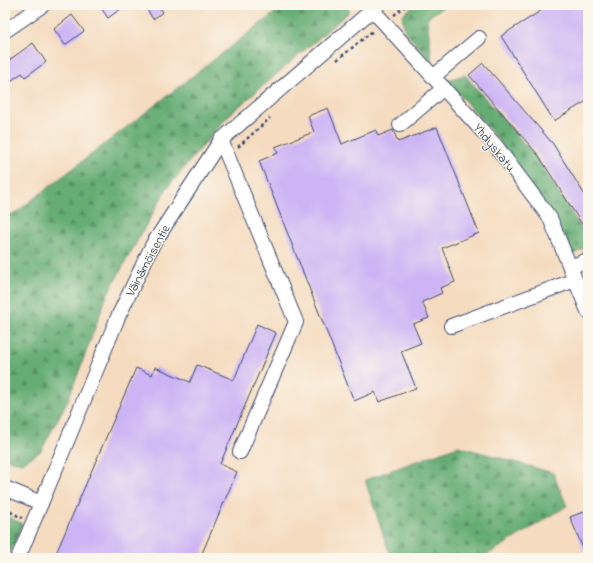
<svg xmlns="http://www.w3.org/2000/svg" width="593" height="563" viewBox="0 0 593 563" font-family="'Indie Flower',sans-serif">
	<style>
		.forest { fill: url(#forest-firs); stroke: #406e69 }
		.building { fill: #cdb5f5 }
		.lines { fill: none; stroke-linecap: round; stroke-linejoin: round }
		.minor-casing { stroke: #3c496d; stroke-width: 16 }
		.path { stroke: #3c496d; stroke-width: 2.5; stroke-dasharray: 3 3; stroke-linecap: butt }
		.minor { stroke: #fff; stroke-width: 14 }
		.labels { text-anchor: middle; stroke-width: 3; stroke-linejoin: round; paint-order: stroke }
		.street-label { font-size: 13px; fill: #1b2f5e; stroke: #fbf7ec }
	</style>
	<defs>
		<pattern id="forest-firs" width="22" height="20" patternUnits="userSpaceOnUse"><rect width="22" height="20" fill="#66ad74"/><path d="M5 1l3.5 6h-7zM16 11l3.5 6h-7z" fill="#538d62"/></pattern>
	</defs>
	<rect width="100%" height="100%" fill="#fbf7ec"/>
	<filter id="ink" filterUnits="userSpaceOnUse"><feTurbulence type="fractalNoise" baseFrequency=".025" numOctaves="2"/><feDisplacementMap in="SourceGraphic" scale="8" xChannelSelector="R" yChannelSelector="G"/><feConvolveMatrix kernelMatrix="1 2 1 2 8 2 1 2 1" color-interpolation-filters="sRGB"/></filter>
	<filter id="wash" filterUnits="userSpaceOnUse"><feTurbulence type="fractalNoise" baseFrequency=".012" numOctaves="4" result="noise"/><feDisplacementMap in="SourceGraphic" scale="16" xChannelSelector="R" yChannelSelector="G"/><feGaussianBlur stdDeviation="0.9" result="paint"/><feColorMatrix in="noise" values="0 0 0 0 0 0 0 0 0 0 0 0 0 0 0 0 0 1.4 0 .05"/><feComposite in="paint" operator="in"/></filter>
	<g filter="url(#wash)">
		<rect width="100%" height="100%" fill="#f5dcc0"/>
		<g class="forest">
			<polygon points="285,5 350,5 348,13 229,115 167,188 108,293 69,398 41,451 22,463 5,459 5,215 14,214"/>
			<polygon points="415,5 446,5 427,18 432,62 405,32 402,15"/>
			<polygon points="465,75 535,156 588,239 588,246 572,255 499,141 447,80"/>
			<polygon points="458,446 553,473 567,506 482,558 391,558 365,480"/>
			<polygon points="5,515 22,524 8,558 5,558"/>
		</g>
		<g id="blocks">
			<g class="building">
				<polygon points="99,5 126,5 108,18"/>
				<polygon points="144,5 158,5 163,12 153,19"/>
				<polygon points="550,5 588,5 588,100 554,121 501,36"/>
				<polygon points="72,15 84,31 65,45 54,29"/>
				<polygon points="33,43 46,62 25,77 22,73 5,85 5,63"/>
				<polygon points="483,63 553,144 588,200 588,234 539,156 469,75"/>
				<polygon points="328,108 342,144 376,130 378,136 393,130 398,142 437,127 479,233 442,248 455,282 440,288 442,293 422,302 429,318 413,324 421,343 401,351 416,388 379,402 375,392 354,401 259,161 278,153 275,147 314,132 308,116"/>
				<polygon points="257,324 276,333 220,464 237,472 200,558 54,558 136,368 152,375 155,367 190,382 197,365 234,380"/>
				<polygon points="588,510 588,558 587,558 570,517"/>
			</g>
		</g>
	</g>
	<g filter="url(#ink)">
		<use href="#blocks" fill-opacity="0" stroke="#3c496d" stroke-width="1"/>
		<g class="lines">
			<g class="minor-casing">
				<g id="minor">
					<polyline points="368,5 496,146 550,218 588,311"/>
					<polyline points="5,31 43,5"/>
					<polyline points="433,77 479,38"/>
					<polyline points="400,125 444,88"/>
					<polyline points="221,140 296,322 240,452"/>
					<polyline points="570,267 588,260"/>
					<polyline points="451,326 575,280"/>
					<polyline points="5,488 41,503"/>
					<polyline points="18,558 63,451 118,317 153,244 221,140 378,5"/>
				</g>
			</g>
			<g class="path">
				<polyline points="394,15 407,5"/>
				<polyline points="337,60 374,30"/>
				<polyline points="238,147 270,118"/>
				<polyline points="5,509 22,518"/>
			</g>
			<use href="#minor" class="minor"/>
		</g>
	</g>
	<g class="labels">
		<g class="street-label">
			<text transform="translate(495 147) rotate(51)" y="5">Yhdyskatu</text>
			<text transform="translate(147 260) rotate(-62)" y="5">Väinämöisentie</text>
		</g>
	</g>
	<rect width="593" height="563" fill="none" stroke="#fbf7ec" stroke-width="20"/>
</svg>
